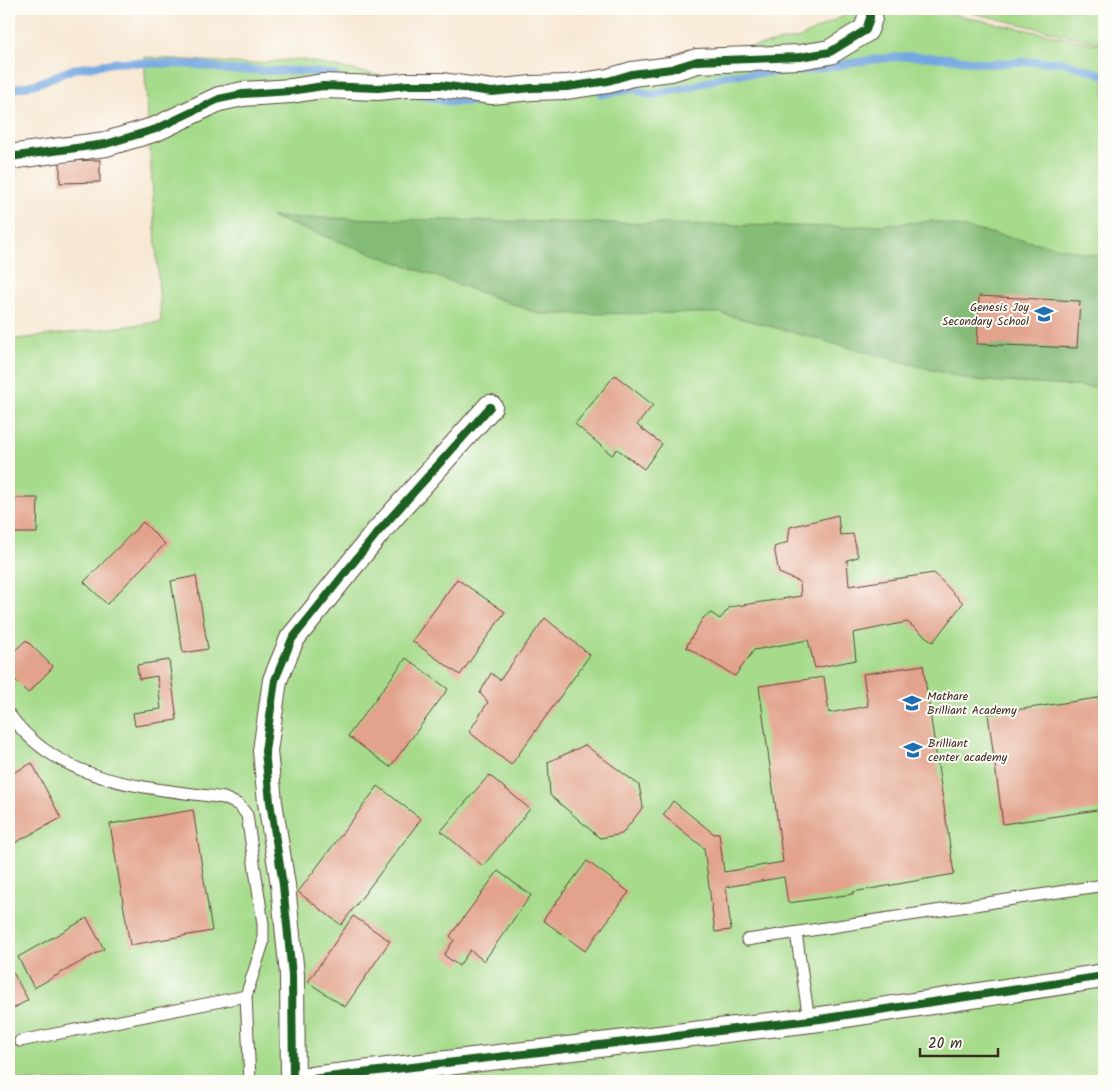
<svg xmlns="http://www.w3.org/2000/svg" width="1113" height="1090" viewBox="0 0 1113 1090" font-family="Kalam,sans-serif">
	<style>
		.green { fill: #a6db8b; stroke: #708254 }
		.forest { fill: #84bb77; stroke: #60724a }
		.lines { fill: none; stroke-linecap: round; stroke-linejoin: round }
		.stream { stroke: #74a7e0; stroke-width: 8 }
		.building { fill: #e2a28b }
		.service-casing { stroke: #574639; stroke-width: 13 }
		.minor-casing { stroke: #574639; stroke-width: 26 }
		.service { stroke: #fff; stroke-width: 11 }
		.minor { stroke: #fff; stroke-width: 24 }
		.cycleway-casing { stroke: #fdfcf7; stroke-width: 11 }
		.cycleway { stroke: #1b5e20; stroke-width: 8 }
		.labels { text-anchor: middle; stroke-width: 4; stroke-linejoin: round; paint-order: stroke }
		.poi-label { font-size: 12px; fill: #3b2a1e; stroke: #fdfcf7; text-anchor: start }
	</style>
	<rect width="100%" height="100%" fill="#fdfcf7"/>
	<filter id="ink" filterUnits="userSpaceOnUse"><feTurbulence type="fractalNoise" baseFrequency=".02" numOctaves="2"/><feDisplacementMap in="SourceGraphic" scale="10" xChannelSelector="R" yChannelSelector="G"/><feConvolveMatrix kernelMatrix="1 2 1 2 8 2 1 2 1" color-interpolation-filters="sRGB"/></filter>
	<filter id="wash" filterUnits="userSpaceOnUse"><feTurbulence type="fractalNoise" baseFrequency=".0096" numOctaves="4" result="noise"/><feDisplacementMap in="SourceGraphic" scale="20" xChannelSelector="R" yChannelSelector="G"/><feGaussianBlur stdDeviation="1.12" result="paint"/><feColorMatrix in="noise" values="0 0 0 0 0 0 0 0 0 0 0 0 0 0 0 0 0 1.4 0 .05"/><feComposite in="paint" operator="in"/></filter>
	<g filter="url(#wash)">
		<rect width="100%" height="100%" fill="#f7e8d3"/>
		<g class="green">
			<polygon points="856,9 927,9 1104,46 1104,1081 9,1081 9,340 161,322 144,57 248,64 298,59 452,90 540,85 800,38"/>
			<polygon points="956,9 1104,9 1104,44"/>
		</g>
		<polygon class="forest" points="271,217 846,227 933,221 1104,257 1104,388 970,380 720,313 540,314"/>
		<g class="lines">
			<g class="stream">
				<polyline points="9,90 36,84 73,69 120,62 199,65 230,70 302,71 335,75"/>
				<polyline points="602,94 634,89 651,95 691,87 728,75 807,70 877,59 910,56 948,58 991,64 1015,62 1063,62 1104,75"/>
				<polyline points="421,95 451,102 479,101"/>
			</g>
		</g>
		<g id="blocks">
			<g class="building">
				<polygon points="100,160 100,182 60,183 60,161"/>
				<polygon points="979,296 1080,301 1077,348 977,344"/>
				<polygon points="615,375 653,405 637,425 662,444 644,469 617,449 612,455 575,424"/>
				<polygon points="15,498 38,498 37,533 14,533"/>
				<polygon points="838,515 840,535 853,534 858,557 847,560 849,586 934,573 963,603 933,642 907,622 853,633 856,660 815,668 808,640 754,650 735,676 686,647 703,618 711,613 720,619 730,607 801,596 800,582 779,573 774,547 788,542 790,527"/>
				<polygon points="143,522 165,544 107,604 84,582"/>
				<polygon points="196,576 208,649 183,653 171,581"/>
				<polygon points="457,579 505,612 460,675 412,641"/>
				<polygon points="545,618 590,655 511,765 469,732 488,702 480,693 491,673 500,680"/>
				<polygon points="26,640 53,667 28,693 9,674 9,656"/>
				<polygon points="406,658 448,689 390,767 348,736"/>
				<polygon points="169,660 177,720 135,726 133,713 161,709 157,676 139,679 137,665"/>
				<polygon points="923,665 954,874 853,892 853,894 788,903 784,877 726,887 731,930 715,932 704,848 663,815 673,801 714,834 719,833 724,872 783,862 759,686 824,677 829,713 868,706 863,674"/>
				<polygon points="1104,697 1104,809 1003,824 988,714"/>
				<polygon points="585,745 639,785 643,807 622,834 600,838 550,795 548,762"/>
				<polygon points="32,763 61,818 9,846 9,775"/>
				<polygon points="489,775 530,809 483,866 441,831"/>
				<polygon points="378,786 421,819 341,925 298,892"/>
				<polygon points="193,810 212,931 130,945 110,824"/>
				<polygon points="587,861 629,892 585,951 543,920"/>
				<polygon points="498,871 531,895 484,961 470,950 459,966 444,955 454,940 450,936"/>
				<polygon points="353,916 390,941 345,1007 308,982"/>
				<polygon points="87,918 104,949 34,988 18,957"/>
				<polygon points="9,965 28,1000 9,1011"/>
			</g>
		</g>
	</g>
	<g filter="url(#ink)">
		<use href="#blocks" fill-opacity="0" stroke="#574639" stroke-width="1"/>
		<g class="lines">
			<g class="service-casing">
				<g id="service">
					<path d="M9 714C60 785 146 787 224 798L239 805 247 815 263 924V943L246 996 250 1081"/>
					<polyline points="796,933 809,1020"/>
					<polyline points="747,940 1104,885"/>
					<polyline points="20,1041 246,996"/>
				</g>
			</g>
			<g class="minor-casing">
				<g id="minor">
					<polyline points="9,157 106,144 156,129 219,99 243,94 291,91 323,86 378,88 407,85 441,85 492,92 532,88 567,87 608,81 632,74 671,69 697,61 800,57 830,52 866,30 870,18 870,9"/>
					<polyline points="293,1081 292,975 283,885 270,802 265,751 275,680 292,639 378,532 490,407"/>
					<polyline points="294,1081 820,1019 1104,976"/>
				</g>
			</g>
			<use href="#service" class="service"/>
			<use href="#minor" class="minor"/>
			<g class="cycleway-casing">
				<g id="cycleway">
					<polyline points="9,157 106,144 156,129 219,99 243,94 291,91 323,86 378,88 407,85 441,85 492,92 532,88 567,87 608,81 632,74 671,69 697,61 800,57 830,52 866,30 870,18 870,9"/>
					<polyline points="293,1081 292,975 283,885 270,802 265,751 275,680 292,639 378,532 490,407"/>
					<polyline points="294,1081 820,1019 1104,976"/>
				</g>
			</g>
			<use href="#cycleway" class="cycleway"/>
		</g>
	</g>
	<defs>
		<g id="school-bare" transform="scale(1.5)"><path d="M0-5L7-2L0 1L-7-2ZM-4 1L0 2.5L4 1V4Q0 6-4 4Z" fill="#1f6fb2" stroke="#fdfcf7" stroke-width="2.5" paint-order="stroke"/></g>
	</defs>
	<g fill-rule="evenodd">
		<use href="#school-bare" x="1044" y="314"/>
		<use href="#school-bare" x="912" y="703"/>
		<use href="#school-bare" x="913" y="750"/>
	</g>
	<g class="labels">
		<g class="poi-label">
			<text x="1029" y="311" text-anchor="end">Genesis Joy<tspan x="1029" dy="14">Secondary School</tspan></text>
			<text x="927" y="700">Mathare<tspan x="927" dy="14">Brilliant Academy</tspan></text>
			<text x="928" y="747">Brilliant<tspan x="928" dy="14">center academy</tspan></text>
		</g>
	</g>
	<rect width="1113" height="1090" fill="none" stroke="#fdfcf7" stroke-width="30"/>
	<path d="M920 1048v8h78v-8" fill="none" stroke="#3b2a1e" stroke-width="2.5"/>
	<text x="928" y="1048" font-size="15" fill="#3b2a1e" stroke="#fdfcf7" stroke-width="4" paint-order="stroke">20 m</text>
</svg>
